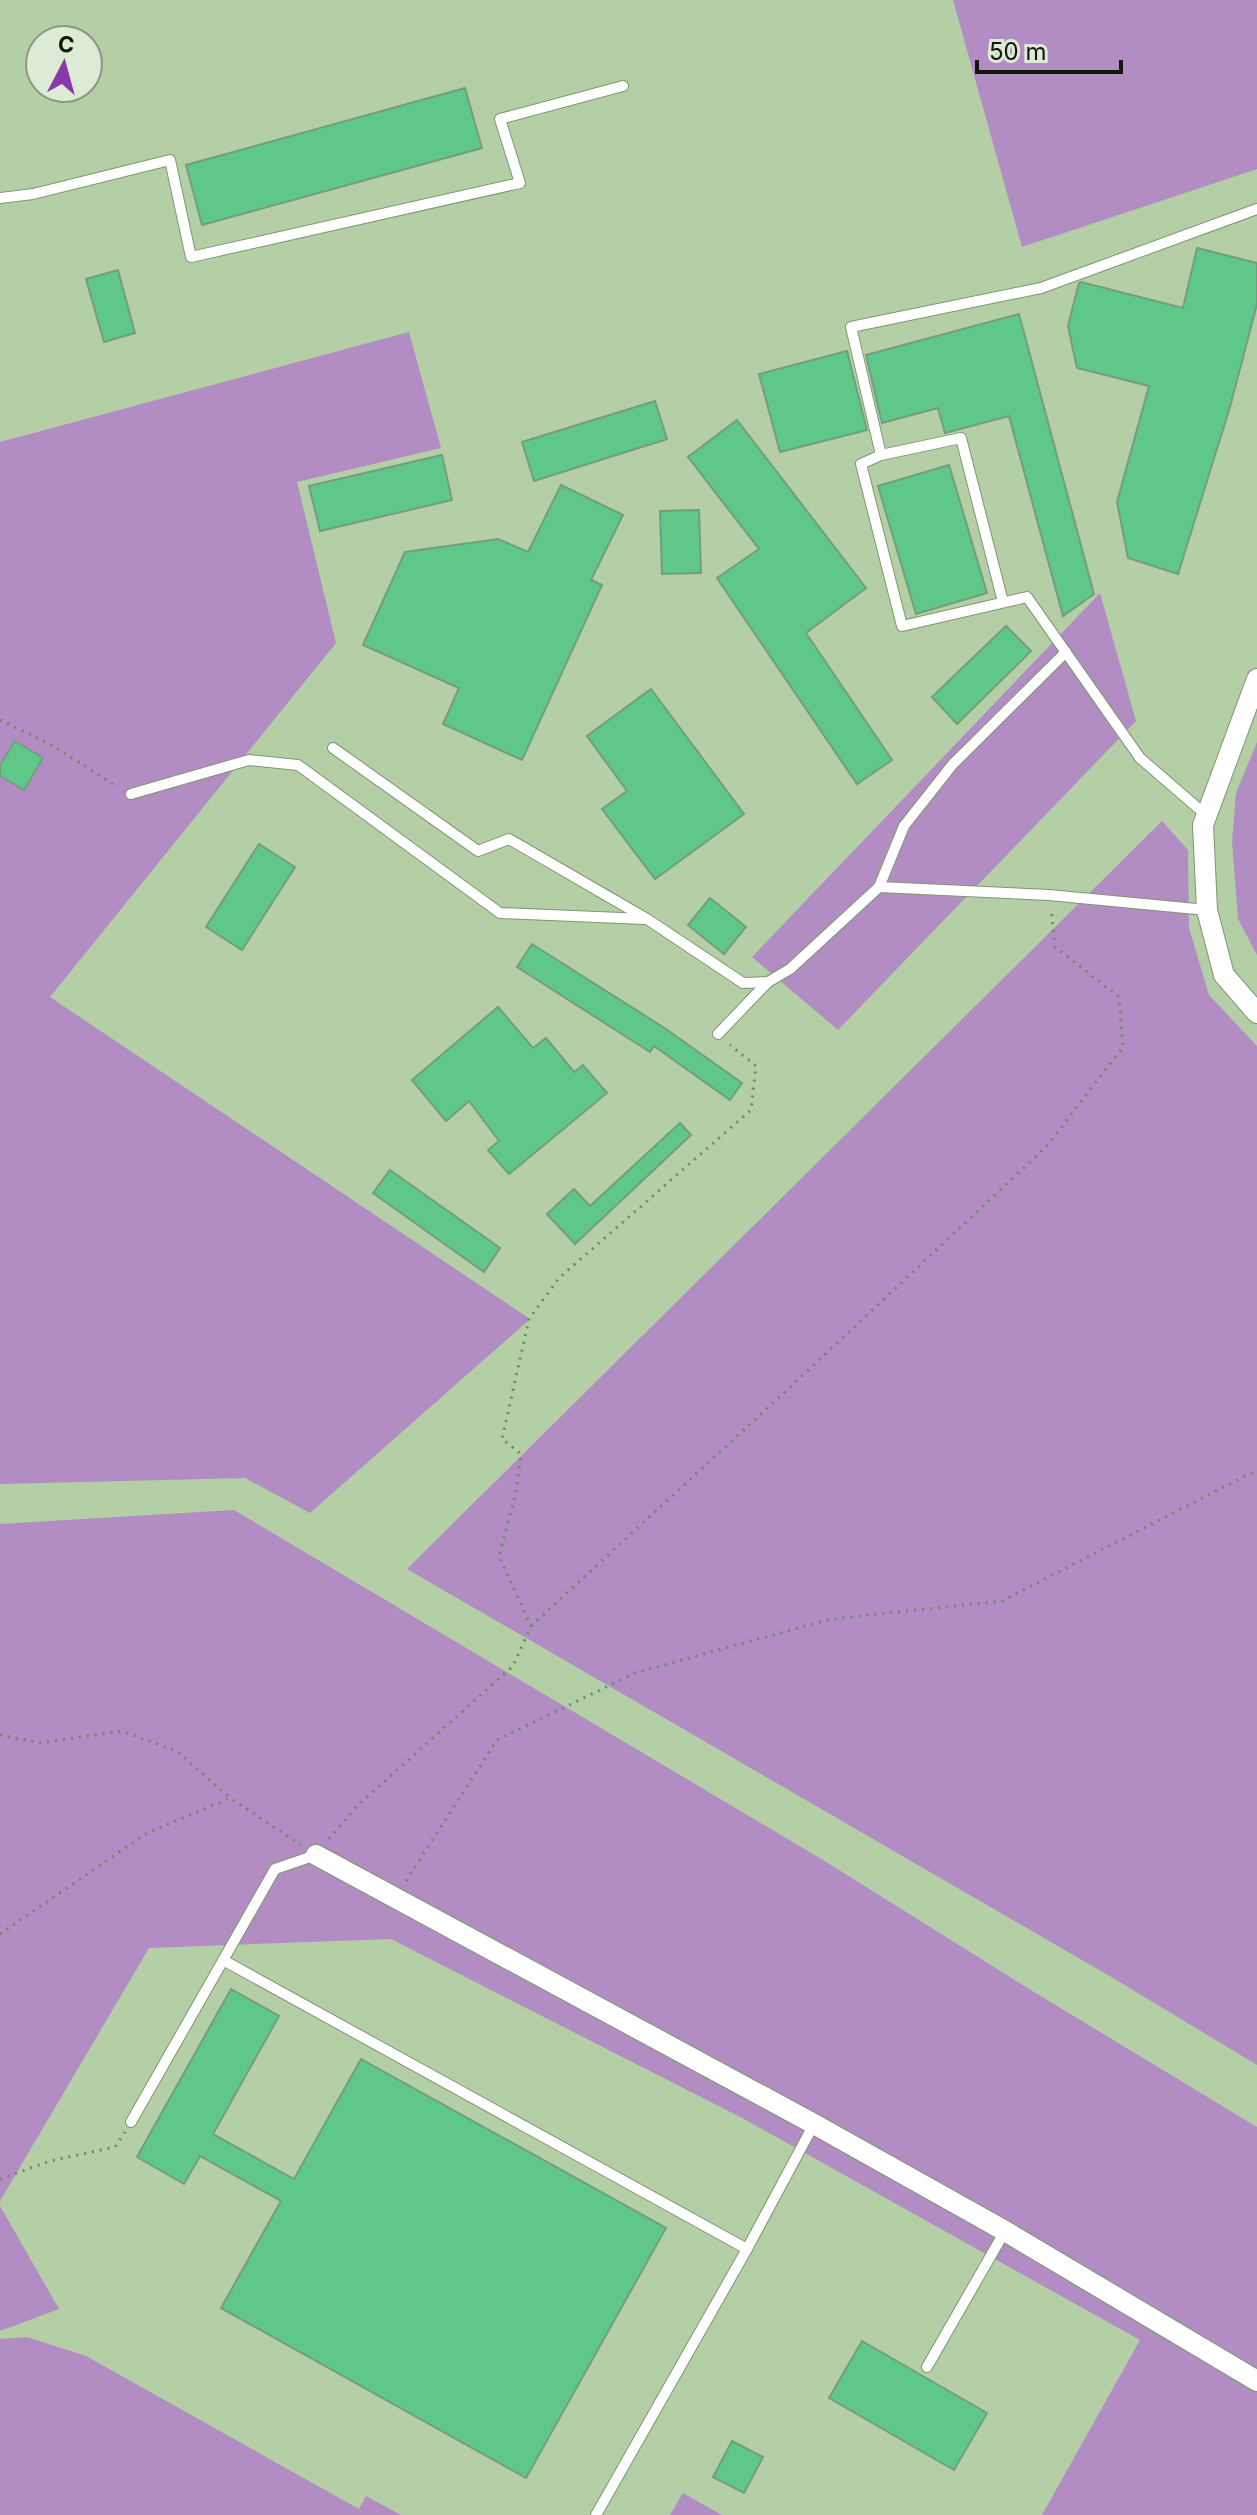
<svg xmlns="http://www.w3.org/2000/svg" width="1257" height="2515" viewBox="0 0 1257 2515" font-family="Inter,sans-serif">
	<style>
		.green { fill: #b28dc3 }
		.building { fill: #5fc888; stroke: #739d80; stroke-width: 2 }
		.lines { fill: none; stroke-linecap: round; stroke-linejoin: round }
		.service-casing { stroke: #7e9770; stroke-width: 12 }
		.minor-casing { stroke: #7e9770; stroke-width: 22 }
		.path { stroke: #738668; stroke-width: 3; stroke-dasharray: 2 6; stroke-linecap: butt }
		.service { stroke: #fff; stroke-width: 10 }
		.minor { stroke: #fff; stroke-width: 20 }
	</style>
	<rect width="100%" height="100%" fill="#b4cea6"/>
	<g class="green">
		<polygon points="953,0 1257,0 1257,169 1022,247"/>
		<polygon points="409,332 441,448 297,482 336,643 50,997 530,1319 310,1513 245,1478 0,1484 0,442"/>
		<polygon points="1100,593 1136,721 838,1030 752,957"/>
		<polygon points="1257,742 1257,955 1238,919 1232,842 1236,793"/>
		<polygon points="1162,821 1188,850 1189,928 1209,995 1257,1046 1257,2065 1113,1978 407,1569"/>
		<polygon points="234,1510 823,1860 1034,1992 1257,2127 1257,2515 1042,2515 1140,2340 744,2119 391,1939 149,1948 0,2201 0,1524"/>
		<polygon points="0,2206 59,2309 0,2331"/>
		<polygon points="27,2337 86,2356 359,2509 366,2496 401,2515 0,2515 0,2339"/>
		<polygon points="683,2493 722,2515 670,2515"/>
	</g>
	<g class="building">
		<polygon points="465,88 482,148 202,225 186,165"/>
		<polygon points="1197,248 1257,263 1257,304 1230,407 1178,574 1128,558 1117,502 1149,386 1077,368 1068,326 1079,283 1081,282 1183,308"/>
		<polygon points="118,270 135,333 104,342 86,279"/>
		<polygon points="1019,314 1094,594 1063,616 1009,416 945,433 938,408 882,423 866,355"/>
		<polygon points="847,351 867,430 780,452 759,374"/>
		<polygon points="655,401 667,439 534,481 522,442"/>
		<polygon points="737,420 866,588 806,633 892,760 857,784 717,578 759,549 688,457"/>
		<polygon points="442,455 452,500 320,531 309,486"/>
		<polygon points="949,465 987,593 916,614 878,486"/>
		<polygon points="561,485 623,515 591,580 602,585 522,760 443,724 459,688 363,645 405,552 498,539 528,552"/>
		<polygon points="699,510 701,573 662,574 660,511"/>
		<polygon points="1006,626 1031,651 957,724 932,697"/>
		<polygon points="651,689 744,814 655,879 602,809 627,791 587,736"/>
		<polygon points="15,741 43,758 24,790 0,776 0,765"/>
		<polygon points="259,844 295,867 242,950 206,927"/>
		<polygon points="710,898 746,927 724,954 688,925"/>
		<polygon points="532,944 666,1029 742,1083 730,1100 654,1046 650,1052 517,967"/>
		<polygon points="498,1007 533,1048 546,1038 574,1072 583,1065 607,1093 509,1174 488,1150 499,1141 469,1101 446,1121 412,1080"/>
		<polygon points="680,1123 691,1135 575,1244 547,1214 574,1189 590,1206"/>
		<polygon points="390,1170 500,1248 484,1272 373,1193"/>
		<polygon points="231,1989 279,2016 213,2134 294,2179 361,2059 666,2228 526,2478 221,2308 281,2201 200,2156 184,2184 137,2157"/>
		<polygon points="862,2341 987,2413 954,2470 829,2398"/>
		<polygon points="732,2441 763,2457 744,2493 713,2477"/>
	</g>
	<g class="lines">
		<g class="service-casing">
			<g id="service">
				<polyline points="0,198 33,194 170,160 191,257 520,183 500,119 623,86"/>
				<polyline points="881,455 961,438 1003,602"/>
				<polyline points="333,748 478,851 509,839 647,919 743,983 768,982 790,969 879,887 1049,895 1207,910"/>
				<polyline points="131,794 249,760 298,765 500,913 645,919"/>
				<polyline points="1206,815 1140,758 1027,597 902,626 861,464 881,455 851,327 1041,288 1257,209"/>
				<polyline points="879,887 904,826 953,764 1066,652"/>
				<polyline points="718,1034 768,982"/>
				<polyline points="223,1960 747,2249 814,2124"/>
				<polyline points="131,2122 275,1869 316,1855"/>
				<polyline points="927,2367 1005,2231"/>
				<polyline points="596,2515 747,2249"/>
			</g>
		</g>
		<g class="minor-casing">
			<g id="minor">
				<polyline points="1257,679 1203,825 1207,910 1224,975 1257,1013"/>
				<polyline points="316,1855 814,2124 1005,2231 1257,2381"/>
			</g>
		</g>
		<g class="path">
			<polyline points="0,720 50,744 118,787"/>
			<polyline points="531,1626 786,1391 1046,1147 1123,1047 1119,997 1055,947 1051,908"/>
			<polyline points="0,1735 41,1743 121,1731 177,1751 230,1798"/>
			<polyline points="329,1839 356,1807 513,1666 531,1626 499,1556 516,1493 521,1454 502,1439 529,1319 559,1278 751,1110 756,1066 730,1045"/>
			<polyline points="406,1881 497,1740 635,1673 831,1619 1002,1601 1257,1470"/>
			<polyline points="0,1934 147,1833 230,1798 301,1845"/>
			<polyline points="0,2179 50,2161 115,2147 125,2132"/>
		</g>
		<use href="#service" class="service"/>
		<use href="#minor" class="minor"/>
	</g>
	<g transform="translate(64 64) rotate(6)"><circle r="38" fill="#ddead6" stroke="#8b9684" stroke-width="2"/>
	<path d="M0-6L14 30L0 20L-14 30Z" fill="#8838a8"/>
	<text y="-12" font-size="22" font-weight="bold" text-anchor="middle" fill="#0f1809">С</text>
	</g>
	<path d="M977 60v12h144v-12" fill="none" stroke="#0f1809" stroke-width="4"/>
	<text x="989" y="60" font-size="24" fill="#0f1809" stroke="#ddead6" stroke-width="6" paint-order="stroke">50 m</text>
</svg>
